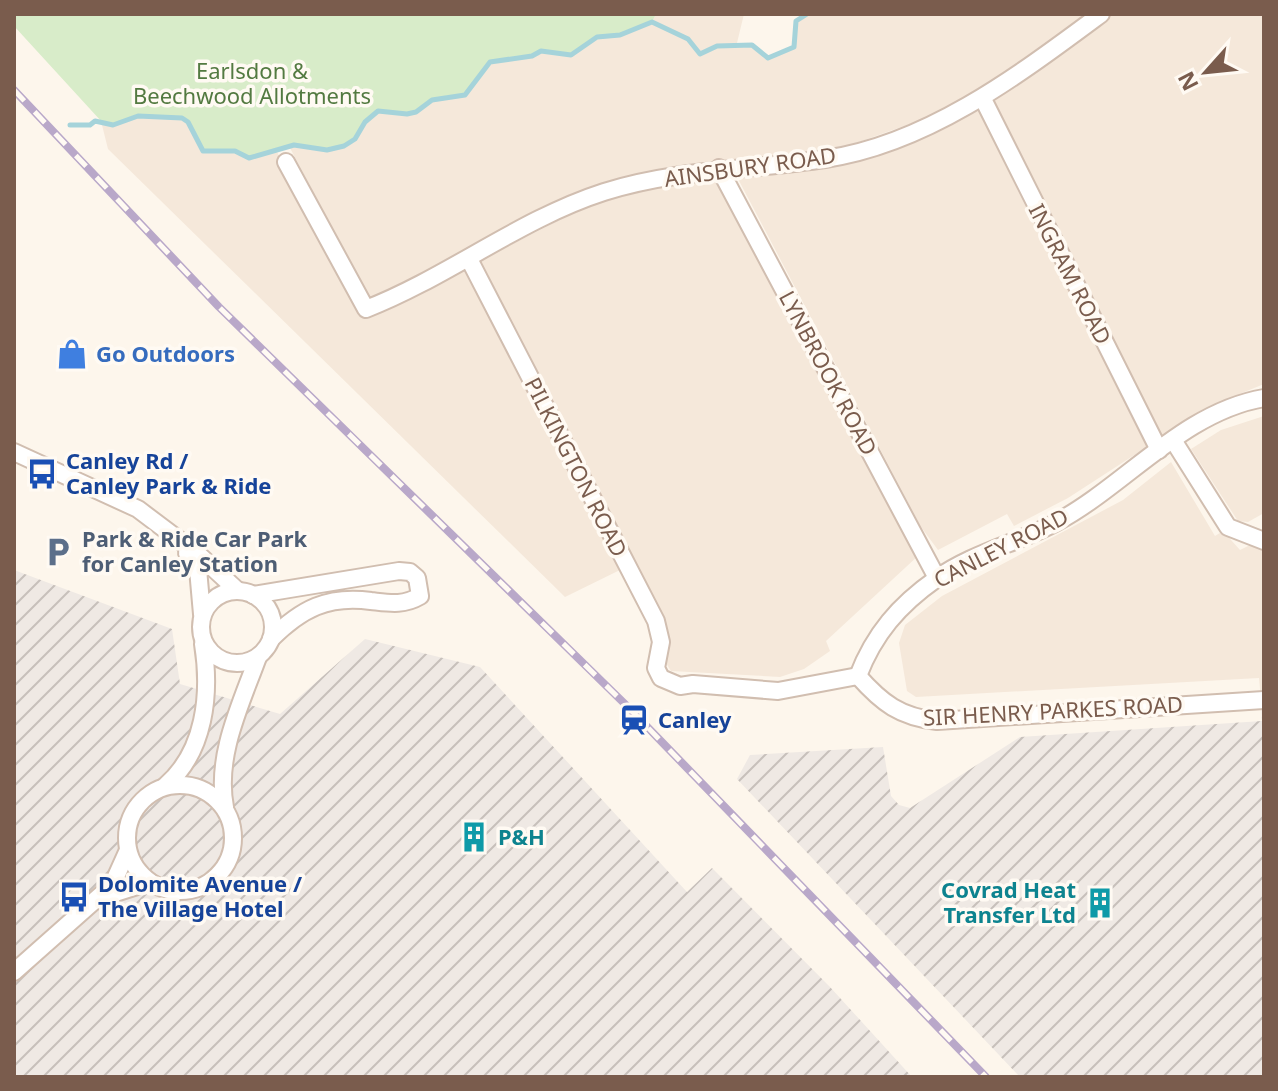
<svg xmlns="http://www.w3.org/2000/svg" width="1278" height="1091" viewBox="0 0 1278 1091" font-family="'Noto Sans',sans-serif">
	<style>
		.residential { fill: #f5e8da }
		.industrial { fill: url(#industrial-furrows) }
		.green { fill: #d8ecc9 }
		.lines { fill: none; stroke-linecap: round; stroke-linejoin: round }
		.stream { stroke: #a5d3da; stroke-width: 5 }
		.minor-casing { stroke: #d1beb0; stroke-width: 20 }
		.minor { stroke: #fff; stroke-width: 16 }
		.rail-casing { stroke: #b9a8c9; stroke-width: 8 }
		.rail { stroke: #fffaf3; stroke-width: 5; stroke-dasharray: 15; stroke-linecap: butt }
		.labels { text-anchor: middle; stroke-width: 7; stroke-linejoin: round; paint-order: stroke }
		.park-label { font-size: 22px; fill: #537a41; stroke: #fffaf3 }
		.street-label { font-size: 22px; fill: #7a5c4d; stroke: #fffaf3 }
		.shop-label { font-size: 22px; font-weight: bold; fill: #366cbe; stroke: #fffaf3; text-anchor: start }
		.transit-label { font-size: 22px; font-weight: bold; fill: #164399; stroke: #fffaf3; text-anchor: start }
		.service-label { font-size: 22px; font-weight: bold; fill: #4e5e75; stroke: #fffaf3; text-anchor: start }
		.culture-label { font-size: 22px; font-weight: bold; fill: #0d838f; stroke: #fffaf3; text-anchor: start }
	</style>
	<defs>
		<pattern id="industrial-furrows" width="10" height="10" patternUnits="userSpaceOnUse" patternTransform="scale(2)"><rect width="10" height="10" fill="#efe9e4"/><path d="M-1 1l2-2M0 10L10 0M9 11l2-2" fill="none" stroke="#c7c0bb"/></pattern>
	</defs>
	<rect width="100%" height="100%" fill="#fdf6ec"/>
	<g class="residential">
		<polygon points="656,14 744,14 736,47 752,45 768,58 793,47 796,21 807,14 1264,14 1264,384 1210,406 1068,498 1014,526 1007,514 938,550 921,527 737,177 925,131 921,120 856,143 802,155 702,163 636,179 370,300 289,146 355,139 365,122 378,111 394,114 432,100 465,95 490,62 532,56 541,51 571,55 597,37 619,35 652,22"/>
		<polygon points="138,116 182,118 192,128 203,151 235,151 249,158 276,150 359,308 467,267 622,569 565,597 108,149 101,121 113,125"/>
		<polygon points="716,178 919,555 826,641 830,651 804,669 780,677 671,671 666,663 667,646 479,261 585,207 666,184"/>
		<polygon points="1264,416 1264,513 1248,522 1238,521 1191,449 1221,430"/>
		<polygon points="1171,462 1215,536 1223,531 1240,550 1254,543 1264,549 1264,700 1261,700 1259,678 916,697 907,691 899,643 905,625 942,596 1123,500"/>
	</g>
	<g class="industrial">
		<polygon points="14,570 172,629 180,684 280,714 365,639 480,667 687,892 712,868 830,987 912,1077 14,1077"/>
		<polygon points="1261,700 1264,700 1264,1077 1020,1077 737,779 750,755 883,747 891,796 899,805 910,808 1020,737 1262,721"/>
	</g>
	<path class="green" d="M14 14H656L652 22 620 35 597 37 571 55 541 51 532 56 490 62 465 95 432 100 416 112 407 114 378 111C362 119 360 139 343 146 325 153 310 143 292 145 278 147 263 154 249 158L235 151H203L192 128 182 118 138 116 113 125 101 121 14 26Z"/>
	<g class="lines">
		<polyline class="stream" points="70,125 90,125 95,121 113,125 138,116 182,118 188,122 203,151 235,151 249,158 294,145 327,150 344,146 355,139 365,122 378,111 407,114 416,112 432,100 465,95 490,62 532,56 541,51 571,55 597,37 620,35 652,22 688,39 700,54 717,46 752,45 768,58 794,47 796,21 807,14"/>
		<g class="minor-casing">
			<g id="minor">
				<polyline points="983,99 1159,450"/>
				<path d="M286 162 366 309C448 277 520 219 604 192 677 169 751 170 825 159 928 144 1020 74 1101 14"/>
				<polyline points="719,168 937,578"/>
				<polyline points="469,259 656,621 661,642 656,668 661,678 680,686 693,684 778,691 858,676"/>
				<polyline points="1173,440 1228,527 1264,541"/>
				<polyline points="14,452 138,509 199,555 238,591"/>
				<polyline points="187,553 198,569 202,614"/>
				<circle cx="237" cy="627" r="36"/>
				<path d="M253 595 399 571 410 572 417 578 420 596C403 606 389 603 371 601 328 595 301 609 271 639"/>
				<path d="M858 676C874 634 899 605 936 579 972 553 1018 543 1057 522 1126 485 1183 412 1264 398"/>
				<path d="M858 676C882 703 900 717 937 721L1264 700"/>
				<circle cx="180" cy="838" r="53"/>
				<path d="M165 786C205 752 211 694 203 644"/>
				<path d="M225 807C215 756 241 704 258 657"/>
				<polyline points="103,897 150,882"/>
				<polyline points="14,972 102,894 114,881 128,850"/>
			</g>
		</g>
		<use href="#minor" class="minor"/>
		<g class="rail-casing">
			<polyline id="rail" points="14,90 219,307 628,707 986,1077"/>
		</g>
		<use href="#rail" class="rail"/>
	</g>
	<defs>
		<g id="shop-bare" transform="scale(2.4)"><path d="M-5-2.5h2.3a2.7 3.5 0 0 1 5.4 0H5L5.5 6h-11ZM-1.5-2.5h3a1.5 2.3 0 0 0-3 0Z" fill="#3f7fe0" stroke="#fffaf3" stroke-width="2.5" paint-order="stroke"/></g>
		<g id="bus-bare" transform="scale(2.4)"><path d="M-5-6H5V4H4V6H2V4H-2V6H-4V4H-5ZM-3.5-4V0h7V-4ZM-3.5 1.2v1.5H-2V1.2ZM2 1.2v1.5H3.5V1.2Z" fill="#1a4fb4" stroke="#fffaf3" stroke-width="2.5" paint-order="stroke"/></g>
		<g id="parking-bare" transform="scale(2.4)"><path d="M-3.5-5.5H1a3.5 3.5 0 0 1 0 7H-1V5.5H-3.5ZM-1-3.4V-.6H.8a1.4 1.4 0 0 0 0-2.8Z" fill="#5c6f8a" stroke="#fffaf3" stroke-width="2.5" paint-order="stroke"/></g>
		<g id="station-bare" transform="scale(2.4)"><path d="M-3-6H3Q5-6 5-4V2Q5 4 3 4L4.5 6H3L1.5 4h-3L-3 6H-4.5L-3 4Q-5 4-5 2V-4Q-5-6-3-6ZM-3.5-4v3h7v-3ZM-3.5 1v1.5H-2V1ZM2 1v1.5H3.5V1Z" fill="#1a4fb4" stroke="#fffaf3" stroke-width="2.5" paint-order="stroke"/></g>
		<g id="building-bare" transform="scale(2.4)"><path d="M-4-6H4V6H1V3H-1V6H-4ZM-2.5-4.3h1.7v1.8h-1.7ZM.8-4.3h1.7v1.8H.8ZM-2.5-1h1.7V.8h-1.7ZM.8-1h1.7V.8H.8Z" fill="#0f9aa8" stroke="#fffaf3" stroke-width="2.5" paint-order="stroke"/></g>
	</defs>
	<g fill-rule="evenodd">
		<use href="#shop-bare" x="72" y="354"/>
		<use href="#bus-bare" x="42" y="474"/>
		<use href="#parking-bare" x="58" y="552"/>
		<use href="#station-bare" x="634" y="720"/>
		<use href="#building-bare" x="474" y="837"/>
		<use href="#bus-bare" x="74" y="897"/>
		<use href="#building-bare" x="1100" y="903"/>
	</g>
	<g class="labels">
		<g class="park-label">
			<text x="252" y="79">Earlsdon &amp;<tspan x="252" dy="25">Beechwood Allotments</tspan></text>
		</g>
		<g class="street-label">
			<text transform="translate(750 167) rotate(-8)" y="8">AINSBURY ROAD</text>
			<text transform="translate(1070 274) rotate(63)" y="8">INGRAM ROAD</text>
			<text transform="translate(828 373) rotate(62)" y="8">LYNBROOK ROAD</text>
			<text transform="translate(576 467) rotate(63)" y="8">PILKINGTON ROAD</text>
			<text transform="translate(1001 548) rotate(-27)" y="8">CANLEY ROAD</text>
			<text transform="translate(1053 711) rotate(-3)" y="8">SIR HENRY PARKES ROAD</text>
		</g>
		<g class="shop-label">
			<text x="96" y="362">Go Outdoors</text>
		</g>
		<g class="transit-label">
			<text x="66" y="469">Canley Rd /<tspan x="66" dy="25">Canley Park &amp; Ride</tspan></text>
			<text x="658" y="728">Canley</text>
			<text x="98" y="892">Dolomite Avenue /<tspan x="98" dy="25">The Village Hotel</tspan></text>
		</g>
		<g class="service-label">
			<text x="82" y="547">Park &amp; Ride Car Park<tspan x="82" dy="25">for Canley Station</tspan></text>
		</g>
		<g class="culture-label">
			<text x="498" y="845">P&amp;H</text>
			<text x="1076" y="898" text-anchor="end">Covrad Heat<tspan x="1076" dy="25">Transfer Ltd</tspan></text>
		</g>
	</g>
	<rect width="1278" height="1091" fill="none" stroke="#7a5c4d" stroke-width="32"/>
	<g transform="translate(1206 72) rotate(243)" stroke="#fffaf3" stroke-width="6" paint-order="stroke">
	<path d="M0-6L14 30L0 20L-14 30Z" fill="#7a5c4d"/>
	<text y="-12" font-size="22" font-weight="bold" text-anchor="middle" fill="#7a5c4d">N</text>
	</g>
</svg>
